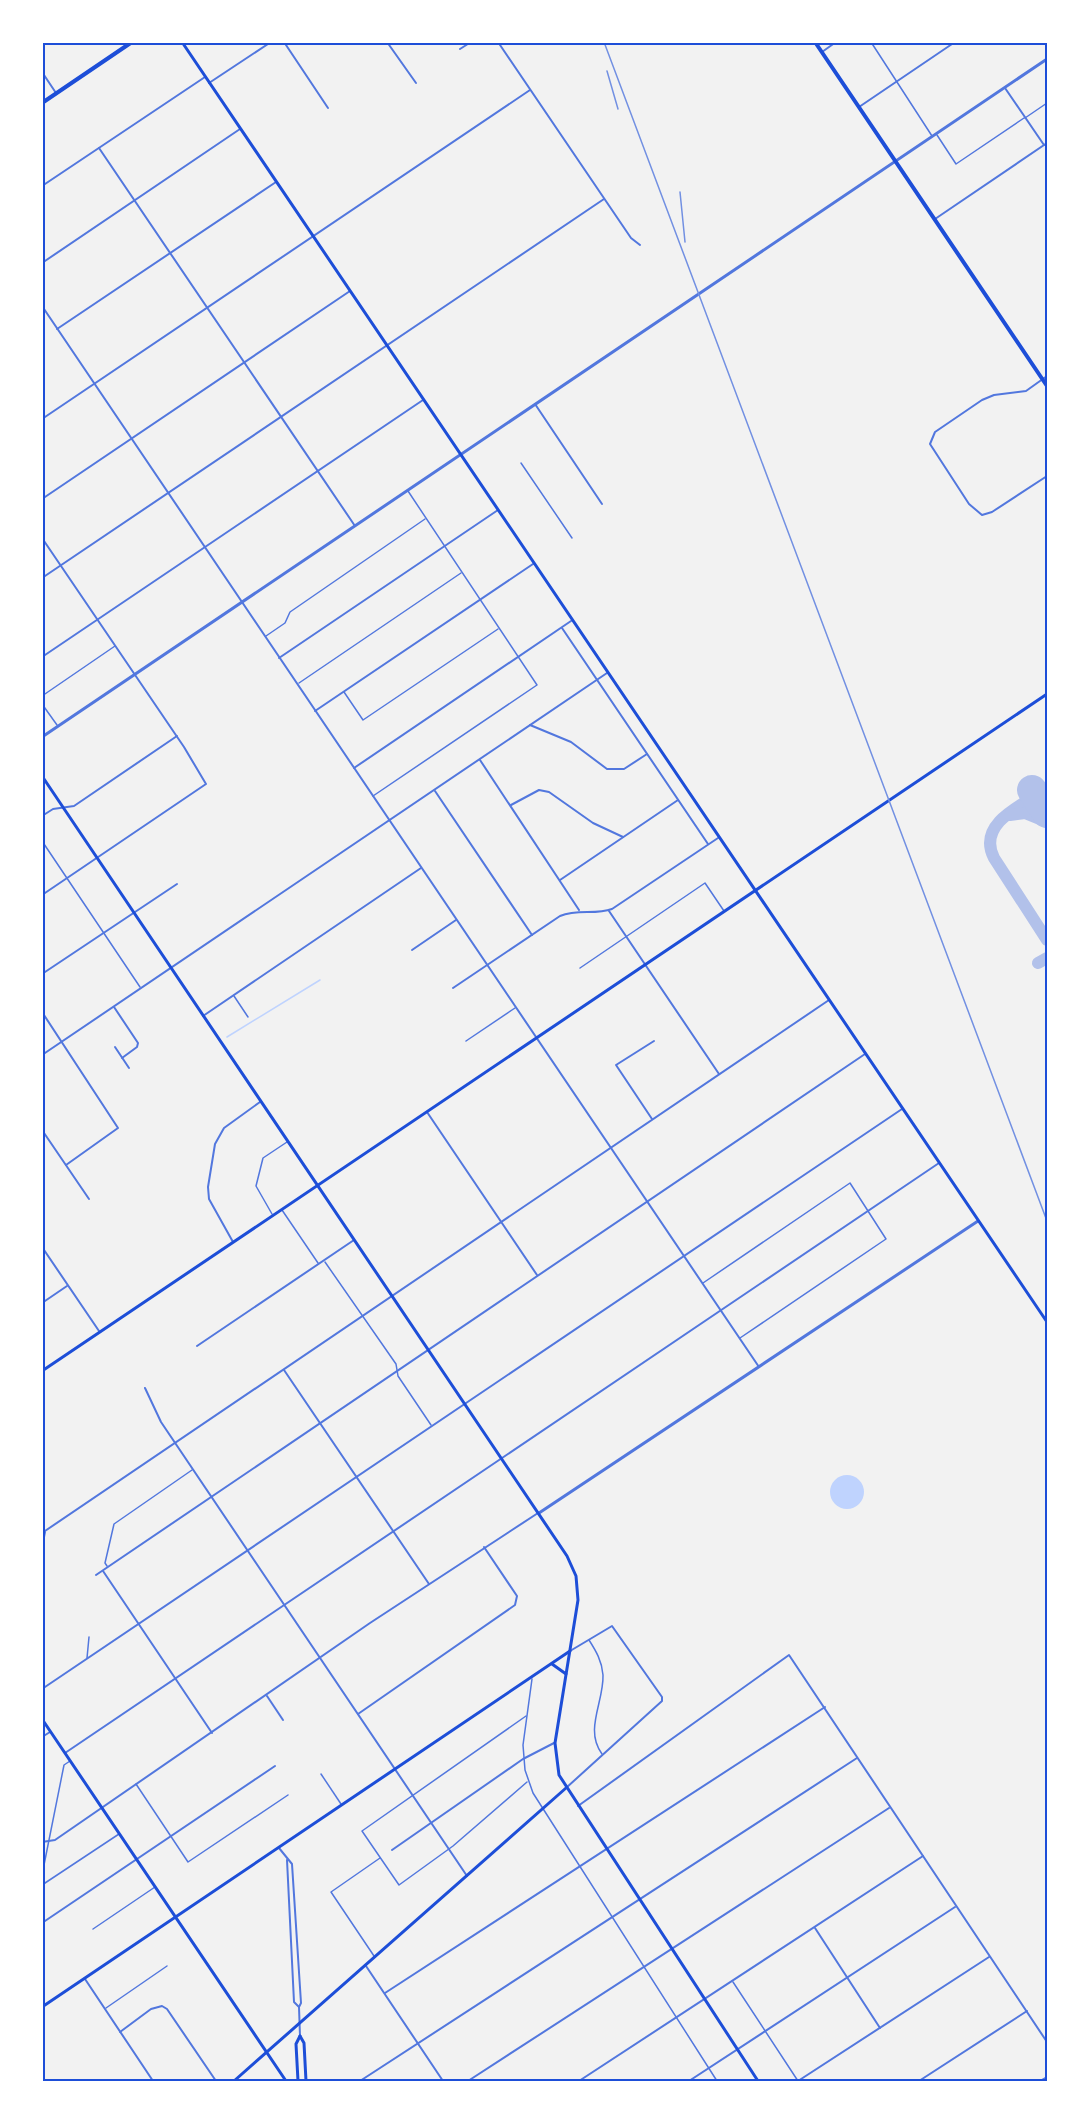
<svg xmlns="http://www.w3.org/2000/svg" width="1089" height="2123" viewBox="0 0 1089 2123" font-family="'DejaVu Sans',sans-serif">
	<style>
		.water { fill: #bfd3fe }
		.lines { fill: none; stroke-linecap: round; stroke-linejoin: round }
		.stream { stroke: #bfd3fe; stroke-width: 1.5 }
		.taxiway { stroke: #b2c1ea; stroke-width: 12 }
		.runway { stroke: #b2c1ea; stroke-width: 30 }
		.service { stroke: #5277de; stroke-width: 1.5 }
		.minor { stroke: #5277de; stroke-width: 2 }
		.tertiary { stroke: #5277de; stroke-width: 3 }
		.secondary { stroke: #1d4ed8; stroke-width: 3 }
		.primary { stroke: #1d4ed8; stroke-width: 4 }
		.rail { stroke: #7290e2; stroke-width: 1.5 }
		.neatline { fill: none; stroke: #1d4ed8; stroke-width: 2 }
	</style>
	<rect width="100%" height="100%" fill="#f2f2f2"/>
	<circle class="water" cx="847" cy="1492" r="17"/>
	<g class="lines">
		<polyline class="stream" points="227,1037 320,980"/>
		<g class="taxiway">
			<path d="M1047 789C1024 804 976 823 994 858L1047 940"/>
			<polyline points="1010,815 1025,813 1047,822"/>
			<polyline points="1038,963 1047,958"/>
		</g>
		<polyline class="runway" points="1032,790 1047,813"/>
		<g class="service">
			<polyline points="871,42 932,136"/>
			<polyline points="1025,118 1047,103"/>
			<polyline points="937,135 956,164 1024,118"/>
			<polyline points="521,463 572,538"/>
			<polyline points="266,636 285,623 290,612 425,519"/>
			<polyline points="299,683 461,573"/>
			<polyline points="344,692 363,720 498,629"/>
			<polyline points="42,696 115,646"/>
			<polyline points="42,704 57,725"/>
			<polyline points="373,796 537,685 408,491"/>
			<polyline points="42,841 140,987"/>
			<polyline points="580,968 705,883 724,911"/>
			<polyline points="234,996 248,1017"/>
			<polyline points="466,1041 515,1008"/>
			<polyline points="282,1210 318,1263"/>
			<polyline points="272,1214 256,1186 263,1158 287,1142"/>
			<polyline points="325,1262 396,1364 398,1376 431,1425"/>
			<polyline points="703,1283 850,1183 886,1239 740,1338"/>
			<polyline points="107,1566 105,1563 114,1524 192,1470"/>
			<path d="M589 1640C596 1651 602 1661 603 1675 604 1702 584 1730 602 1754"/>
			<polyline points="87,1658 89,1637"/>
			<polyline points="532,1679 523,1745 525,1770 533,1793 717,2081"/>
			<polyline points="526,1716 362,1831 399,1885 453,1846 527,1782"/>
			<polyline points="321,1774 341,1804"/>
			<polyline points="136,1784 188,1862 288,1795"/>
			<polyline points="42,1875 64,1765 70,1761"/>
			<polyline points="42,1885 119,1834"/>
			<polyline points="93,1929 155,1887"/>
			<polyline points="374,1956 331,1892 380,1858"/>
			<polyline points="733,1982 798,2081"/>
			<polyline points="106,2008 167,1966"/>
		</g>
		<g class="minor">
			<polyline points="284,42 328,108"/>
			<polyline points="387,42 416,83"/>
			<polyline points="498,42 631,238 640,245"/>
			<polyline points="460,49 471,42"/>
			<polyline points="822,52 836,42"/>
			<polyline points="42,72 56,93"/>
			<polyline points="209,83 271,42"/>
			<polyline points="1005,88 1044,145"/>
			<polyline points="859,107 955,42"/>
			<polyline points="99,148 355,526"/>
			<polyline points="42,186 205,77"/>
			<polyline points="935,219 1047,143"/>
			<polyline points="42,263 240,129"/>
			<polyline points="42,306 759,1367"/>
			<polyline points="57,329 276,182"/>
			<polyline points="1047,376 1026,391 994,395 982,400 935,432 930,444 969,504 982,515 992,512 1047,476"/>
			<polyline points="535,404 602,504"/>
			<polyline points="42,419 530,90"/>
			<polyline points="42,499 350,291"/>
			<polyline points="42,538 184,747 206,784 42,895"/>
			<polyline points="42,578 604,199"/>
			<polyline points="562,628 708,844"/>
			<polyline points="42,657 423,400"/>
			<polyline points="279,658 498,510"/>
			<polyline points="315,711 533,564"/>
			<polyline points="530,725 571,742 607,769 624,769 647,754"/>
			<polyline points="480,760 579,910"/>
			<polyline points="354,768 571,621"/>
			<polyline points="435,791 532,935"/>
			<polyline points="511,805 539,790 549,792 593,823 623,837"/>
			<polyline points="42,816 53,809 74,806 177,736"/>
			<polyline points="560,880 678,800"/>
			<polyline points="609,911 719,1074"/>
			<polyline points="412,950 456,920"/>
			<polyline points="42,974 177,884"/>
			<path d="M453 988 560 916C578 909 595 915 612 909L718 838"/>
			<polyline points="114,1007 138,1043 137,1047 122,1058"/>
			<polyline points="42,1012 118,1128 66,1165"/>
			<polyline points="203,1016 421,868"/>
			<polyline points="115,1047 129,1068"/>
			<polyline points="42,1055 607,673"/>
			<polyline points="427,1112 537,1275"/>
			<polyline points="652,1119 616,1065 654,1041"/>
			<polyline points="42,1130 89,1199"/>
			<polyline points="233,1242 209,1199 208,1187 215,1144 224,1128 260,1102"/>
			<polyline points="42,1247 99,1331"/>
			<polyline points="42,1303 67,1286"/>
			<polyline points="197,1346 354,1240"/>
			<polyline points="284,1370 429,1584"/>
			<polyline points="145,1388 161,1422 467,1876"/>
			<polyline points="42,1533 829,1000"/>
			<polyline points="42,1547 45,1532"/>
			<polyline points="103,1571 212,1733"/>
			<polyline points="96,1575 865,1054"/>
			<polyline points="42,1689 902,1109"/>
			<polyline points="267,1696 283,1720"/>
			<polyline points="358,1714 515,1605 517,1596 484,1547"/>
			<polyline points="42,1737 50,1732"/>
			<polyline points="65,1753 939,1163"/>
			<polyline points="566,1788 662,1701 662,1697 612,1626 570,1651"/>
			<polyline points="578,1806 789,1655 1047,2042"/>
			<polyline points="42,1842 55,1840 370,1623 538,1513"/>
			<polyline points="279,1848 292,1864 301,2003 299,2007 300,2036"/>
			<polyline points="392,1850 523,1759 554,1743"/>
			<polyline points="287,1860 294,2002 299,2007"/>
			<polyline points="42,1923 275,1766"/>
			<polyline points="815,1928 880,2028"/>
			<polyline points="366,1966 443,2081"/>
			<polyline points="85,1979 153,2081"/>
			<polyline points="385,1993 825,1707"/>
			<polyline points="120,2032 151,2009 162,2006 167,2009 216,2081"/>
			<polyline points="360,2081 857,1758"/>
			<polyline points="468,2081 889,1808"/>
			<polyline points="579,2081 923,1856"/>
			<polyline points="689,2081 955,1907"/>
			<polyline points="798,2081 989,1957"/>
			<polyline points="919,2081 1027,2011"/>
			<polyline points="1040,2081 1047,2077"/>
		</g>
		<g class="tertiary">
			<polyline points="42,737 1047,59"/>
			<polyline points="539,1513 978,1221"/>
		</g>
		<g class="secondary">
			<polyline points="182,42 1047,1322"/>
			<polyline points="42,776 567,1556 576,1576 578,1600 555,1743 559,1775 758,2081"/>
			<polyline points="42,1371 1047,694"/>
			<polyline points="552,1664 566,1674"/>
			<polyline points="42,1719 286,2081"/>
			<polyline points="42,2007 570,1651"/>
			<polyline points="300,2036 304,2043 306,2081"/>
			<polyline points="234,2081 566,1788"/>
			<polyline points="298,2081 296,2044 300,2036"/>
		</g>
		<g class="primary">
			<polyline points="815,42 1047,386"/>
			<polyline points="42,103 132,42"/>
		</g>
		<g class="rail">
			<polyline points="604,42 1047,1221"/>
			<polyline points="607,71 618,109"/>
			<polyline points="680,192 685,242"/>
		</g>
	</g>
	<rect width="1089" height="2123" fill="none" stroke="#ffffff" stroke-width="87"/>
	<rect x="44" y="44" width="1002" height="2036" class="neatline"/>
</svg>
